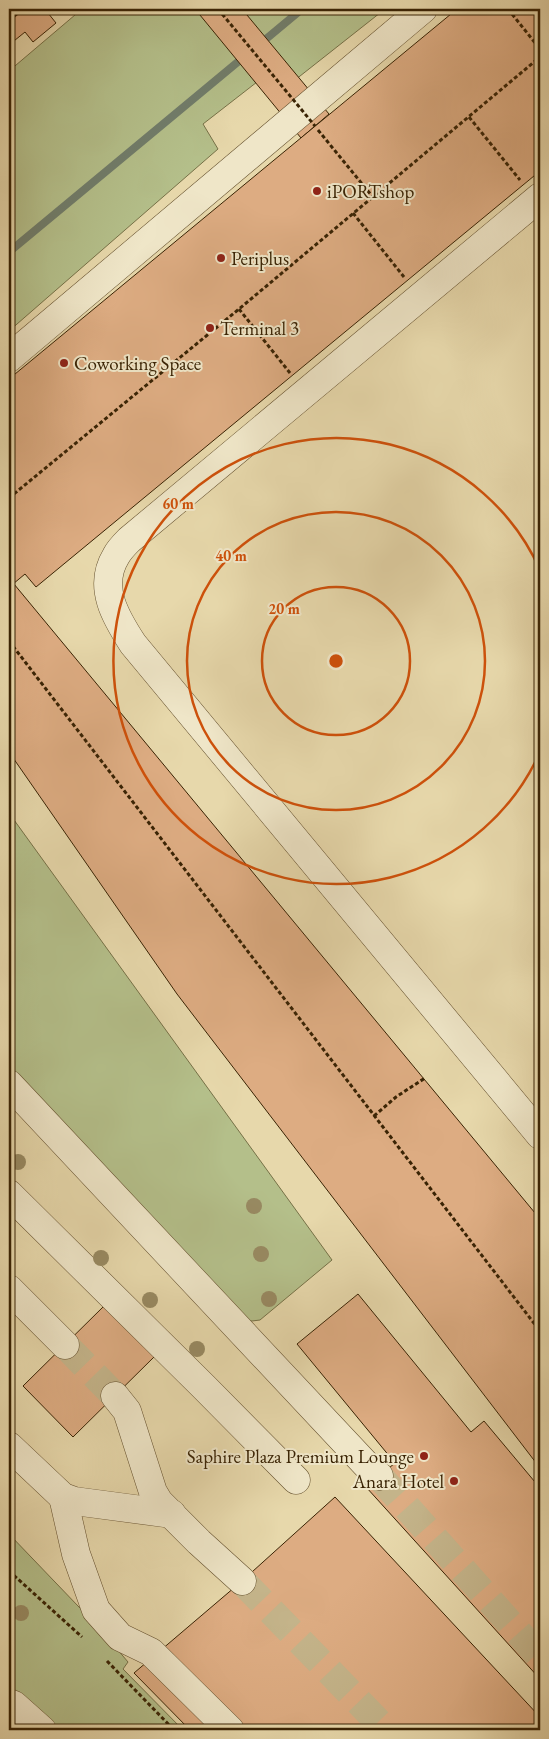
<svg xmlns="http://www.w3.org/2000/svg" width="549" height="1739" viewBox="0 0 549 1739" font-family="'EB Garamond',serif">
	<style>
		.green { fill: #b4bf8a; stroke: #767147 }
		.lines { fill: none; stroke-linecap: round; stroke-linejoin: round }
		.stream { stroke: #717d6b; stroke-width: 8 }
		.building { fill: #ddac82; stroke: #392304 }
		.minor-tunnel { stroke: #c4b48a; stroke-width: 28; stroke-dasharray: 28 14; stroke-linecap: butt }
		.minor-casing { stroke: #64502e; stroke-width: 29 }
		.path { stroke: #392304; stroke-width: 3; stroke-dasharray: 4 2.5; stroke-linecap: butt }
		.minor { stroke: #efe6c8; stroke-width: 28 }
		.path-bridge { stroke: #392304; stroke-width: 3; stroke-dasharray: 4 2.5; stroke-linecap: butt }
		.tree { fill: #988a62 }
		.ring { fill: none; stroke: #ce510b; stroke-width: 2.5 }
		.poi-dot { fill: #8f2418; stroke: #efe6c8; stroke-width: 2 }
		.labels { text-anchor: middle; stroke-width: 4; stroke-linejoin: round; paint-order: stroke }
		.poi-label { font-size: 19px; fill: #392304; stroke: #efe6c8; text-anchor: start }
		.centre { fill: #ce510b; stroke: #efe6c8; stroke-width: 2.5 }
		.ring-label { font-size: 15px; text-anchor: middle; font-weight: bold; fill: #ce510b; stroke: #efe6c8; stroke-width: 4; stroke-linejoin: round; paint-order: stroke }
	</style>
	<rect width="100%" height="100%" fill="#e7d8ab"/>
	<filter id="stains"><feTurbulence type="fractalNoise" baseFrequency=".004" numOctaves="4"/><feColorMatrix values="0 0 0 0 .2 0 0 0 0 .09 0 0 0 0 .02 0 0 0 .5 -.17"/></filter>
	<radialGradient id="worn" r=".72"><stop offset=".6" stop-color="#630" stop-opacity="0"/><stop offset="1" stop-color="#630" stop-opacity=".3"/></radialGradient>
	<g class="green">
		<polygon points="82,9 385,9 276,95 257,82 203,124 218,149 9,331 9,71"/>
		<polygon points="9,813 332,1260 260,1320 252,1321 244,1320 9,1073"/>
		<polygon points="9,1534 101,1630 128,1662 123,1669 183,1730 51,1730 9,1693"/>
	</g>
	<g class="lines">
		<g class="stream">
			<polyline points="260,44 302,9"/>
			<polyline points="9,252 245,56"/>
		</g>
	</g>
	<g class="building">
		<polygon points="9,9 53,9 48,13 56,23 33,42 25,32 9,45"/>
		<polygon points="195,9 242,9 329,114 301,138"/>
		<polygon points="457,9 540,9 540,171 36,587 25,574 13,584 9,578 9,379"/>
		<polygon points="9,578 540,1219 540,1468 177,994 9,752"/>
		<polygon points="358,1294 471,1432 484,1421 540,1488 540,1679 366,1487 395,1463 297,1344"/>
		<polygon points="104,1306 154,1357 73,1437 23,1386"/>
		<polygon points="335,1497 540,1717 540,1730 190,1730 134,1673 242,1581"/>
	</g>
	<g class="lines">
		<g class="minor-tunnel">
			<polyline points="65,1345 115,1396"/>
			<polyline points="379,1476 540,1657"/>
			<polyline points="242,1581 386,1730"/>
		</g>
		<g class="minor-casing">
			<g id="minor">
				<path d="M540 197 129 540C124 545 119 550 116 556 97 587 116 618 133 644L540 1135"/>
				<polyline points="9,358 423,9"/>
				<polyline points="9,1084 373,1472 379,1476"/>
				<polyline points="9,1194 204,1387 296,1480"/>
				<polyline points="9,1289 65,1345"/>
				<polyline points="115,1396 127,1411 153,1492 159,1502 199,1542 242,1581"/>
				<polyline points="9,1446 63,1497 74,1501 172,1514"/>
				<polyline points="63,1497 76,1554 96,1610 120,1637 151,1652 230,1730"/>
				<polyline points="9,1703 14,1705 42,1730"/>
			</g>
		</g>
		<g class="path">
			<polyline points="508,9 540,49"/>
			<polyline points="9,20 23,9"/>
			<polyline points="469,117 520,180"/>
			<polyline points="318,130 372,196"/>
			<polyline points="353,213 404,277"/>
			<polyline points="239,309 290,373"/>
			<polyline points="9,498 239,309 540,57"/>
			<polyline points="9,641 540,1331"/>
			<polyline points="374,1116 396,1097 425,1078"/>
			<polyline points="9,1571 82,1637"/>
			<polyline points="107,1661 174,1730"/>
		</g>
		<use href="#minor" class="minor"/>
		<polyline class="path-bridge" points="218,9 315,126"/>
	</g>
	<g class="tree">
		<circle cx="18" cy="1162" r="8"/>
		<circle cx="254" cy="1206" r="8"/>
		<circle cx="261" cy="1254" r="8"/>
		<circle cx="101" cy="1258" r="8"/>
		<circle cx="269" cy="1299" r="8"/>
		<circle cx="150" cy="1300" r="8"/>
		<circle cx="197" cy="1349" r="8"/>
		<circle cx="21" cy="1613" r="8"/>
	</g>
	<g class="ring">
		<circle cx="336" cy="661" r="74"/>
		<circle cx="336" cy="661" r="149"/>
		<path d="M540 752A223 223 0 1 1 540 570"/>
	</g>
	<g class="poi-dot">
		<circle cx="317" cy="191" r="5"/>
		<circle cx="221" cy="258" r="5"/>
		<circle cx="210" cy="328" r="5"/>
		<circle cx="64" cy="363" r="5"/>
		<circle cx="424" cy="1456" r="5"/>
		<circle cx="454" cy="1481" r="5"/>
	</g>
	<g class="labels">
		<g class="poi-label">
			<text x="327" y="198">iPORTshop</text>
			<text x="231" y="265">Periplus</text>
			<text x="220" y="335">Terminal 3</text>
			<text x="74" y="370">Coworking Space</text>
			<text x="414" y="1463" text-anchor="end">Saphire Plaza Premium Lounge</text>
			<text x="444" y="1488" text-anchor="end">Anara Hotel</text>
		</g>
	</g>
	<circle cx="336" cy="661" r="8" class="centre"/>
	<g class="ring-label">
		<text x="178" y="509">60 m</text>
		<text x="231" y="561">40 m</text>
		<text x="284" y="614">20 m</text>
	</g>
	<rect width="549" height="1739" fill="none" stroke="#e7d8ab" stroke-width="30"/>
	<rect x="10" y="10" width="529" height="1719" fill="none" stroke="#392304" stroke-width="2.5"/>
	<rect x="15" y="15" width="519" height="1709" fill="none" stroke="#392304"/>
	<rect width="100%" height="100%" filter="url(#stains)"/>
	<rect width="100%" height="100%" fill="url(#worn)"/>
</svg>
